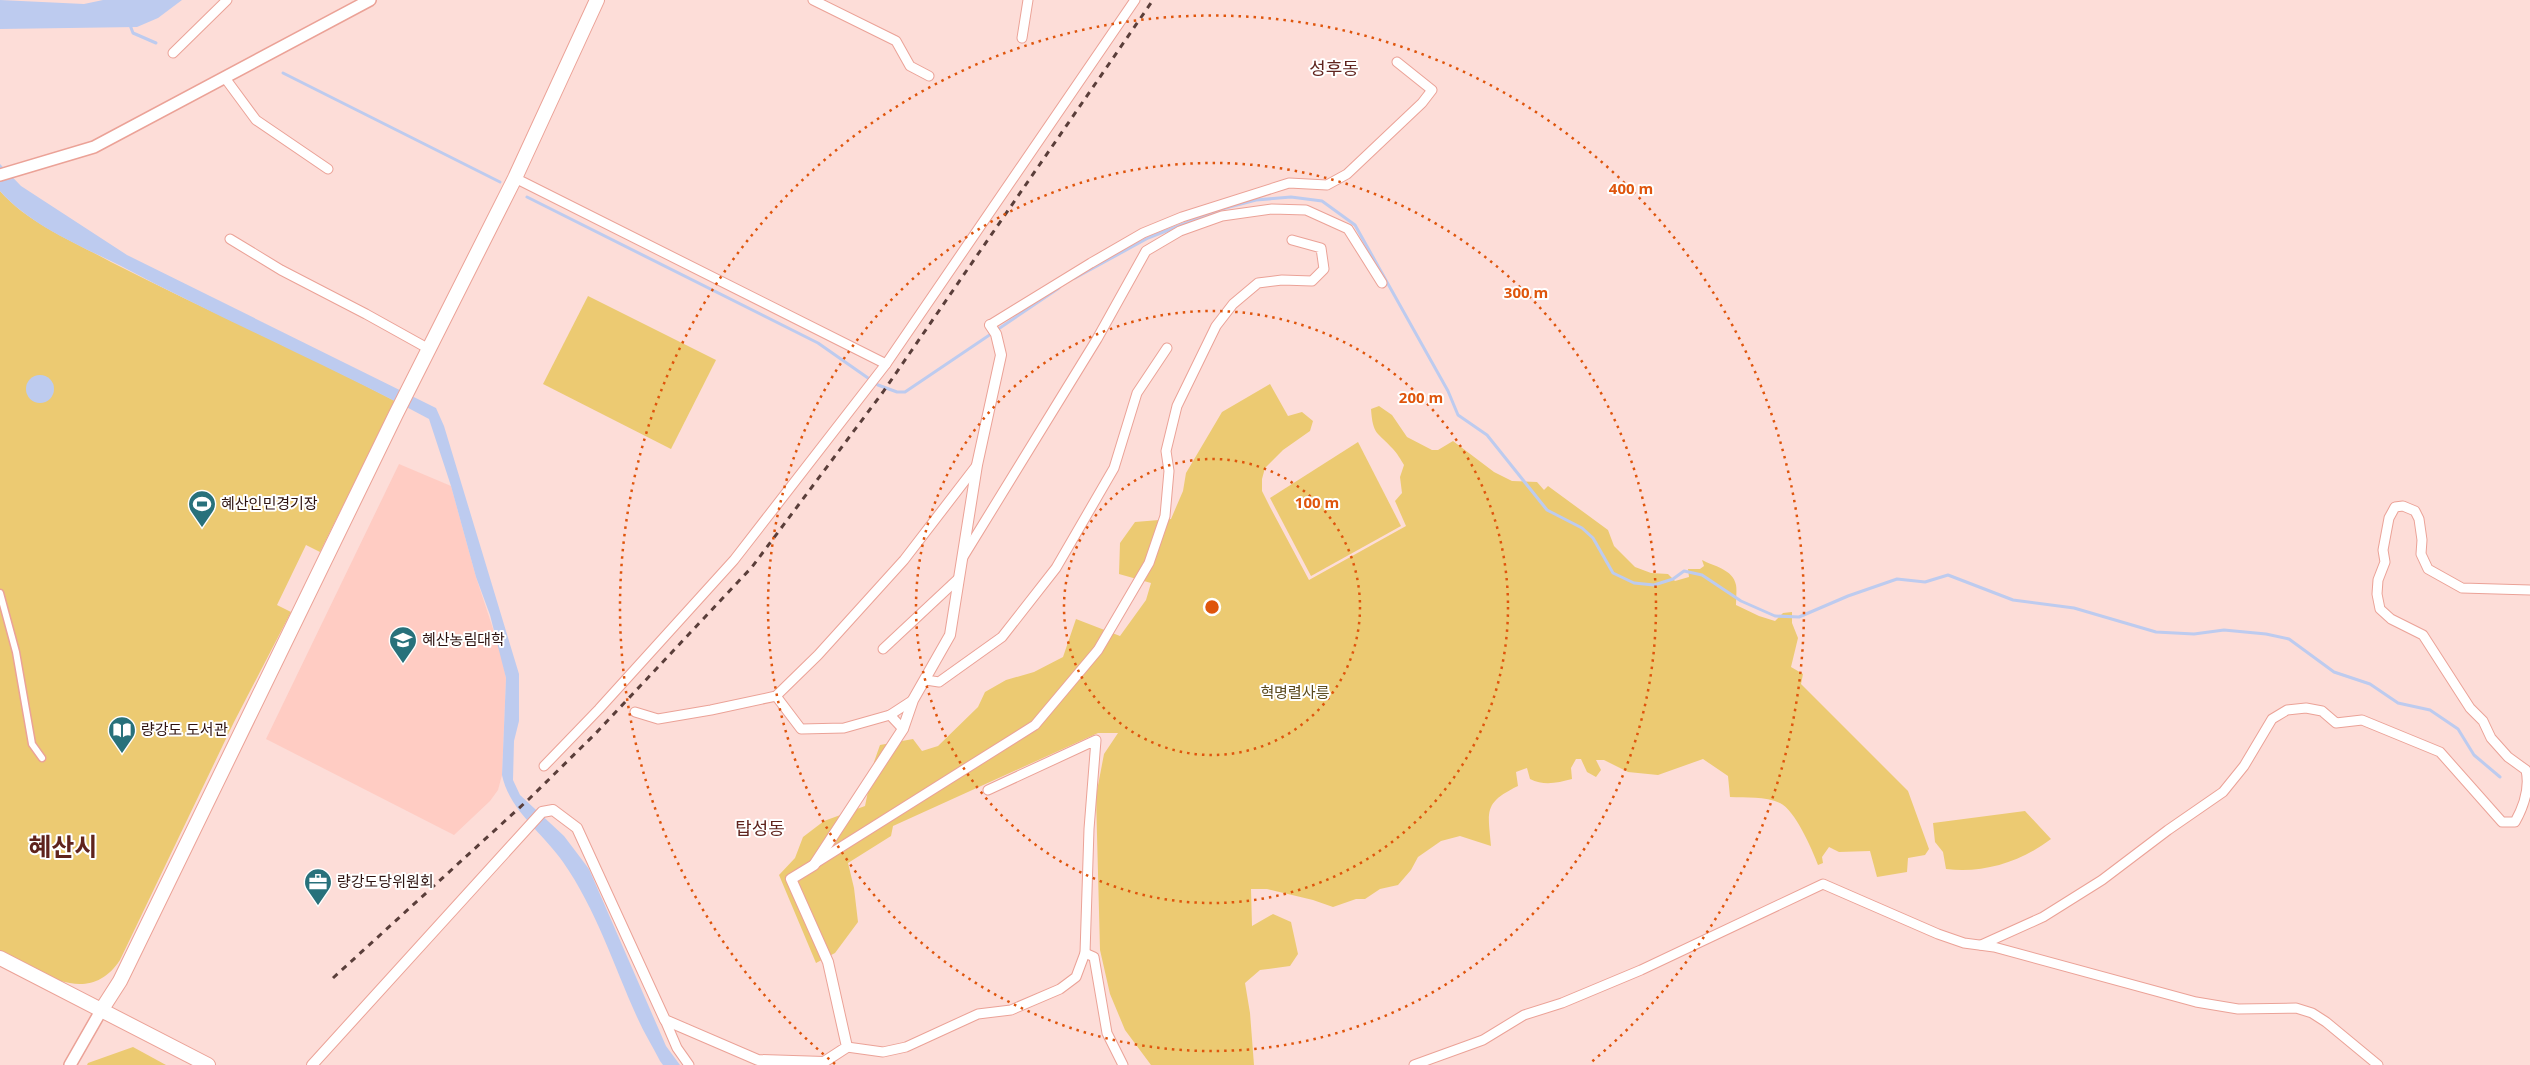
<svg xmlns="http://www.w3.org/2000/svg" width="2530" height="1065" viewBox="0 0 2530 1065" font-family="'Open Sans','Noto Sans KR',sans-serif">
	<style>
		.built { fill: #ffccc3 }
		.green { fill: #ecca72 }
		.water { fill: #bdcbef }
		.lines { fill: none; stroke-linecap: round; stroke-linejoin: round }
		.stream { stroke: #bdcbef; stroke-width: 3 }
		.pedestrian-casing { stroke: #eba297; stroke-width: 9 }
		.minor-casing { stroke: #eba297; stroke-width: 11 }
		.tertiary-casing { stroke: #eba297; stroke-width: 12 }
		.secondary-casing { stroke: #eba297; stroke-width: 14 }
		.primary-casing { stroke: #eba297; stroke-width: 16 }
		.pedestrian { stroke: #fff; stroke-width: 6 }
		.minor { stroke: #fff; stroke-width: 9 }
		.tertiary { stroke: #fff; stroke-width: 10 }
		.secondary { stroke: #fff; stroke-width: 11 }
		.primary { stroke: #fff; stroke-width: 14 }
		.rail { stroke: #5a3e3a; stroke-width: 3; stroke-dasharray: 6 6; stroke-linecap: butt }
		.ring { fill: none; stroke: #df550c; stroke-width: 2.5; stroke-dasharray: 2.5 5 }
		.labels { text-anchor: middle; stroke-width: 4; stroke-linejoin: round; paint-order: stroke }
		.poi-label { font-size: 15px; fill: #2d120f; stroke: #fff; text-anchor: start }
		.park-label { font-size: 15px; fill: #5b4a1e; stroke: #fff }
		.quarter-label { font-size: 18px; fill: #5f231d; stroke: #fff }
		.town-label { font-size: 25px; font-weight: bold; fill: #5f231d; stroke: #fff }
		.centre { fill: #df550c; stroke: #fff; stroke-width: 2.5 }
		.ring-label { font-size: 15px; text-anchor: middle; font-weight: bold; fill: #df550c; stroke: #fff; stroke-width: 4; stroke-linejoin: round; paint-order: stroke }
	</style>
	<rect width="100%" height="100%" fill="#fdddd8"/>
	<polygon class="built" points="399,464 451,486 476,577 500,650 506,678 502,775 498,790 490,801 454,835 266,739"/>
	<g class="green">
		<path d="M0 191C29 224 73 241 111 262 205 310 302 352 395 401L320 552 306 545 277 605 291 612 234 722 120 960C88 1009 38 971 0 951Z"/>
		<polygon points="588,296 716,360 671,449 543,384"/>
		<path d="M1270 384 1288 416 1302 412 1313 421 1310 431 1283 450 1265 468 1262 479V491L1270 507 1309 580 1406 526 1395 501 1402 493 1400 477 1404 465C1401 460 1397 453 1393 449 1377 431 1373 436 1371 409L1379 406 1392 415 1407 437 1432 450H1438L1453 441 1494 472 1512 481 1537 482 1544 490 1548 486 1608 530 1614 546 1635 567 1651 573 1668 574 1675 581 1689 577 1688 569H1700L1704 566 1702 560C1713 566 1733 569 1736 585 1737 591 1736 598 1736 605L1759 616 1775 621 1783 613 1792 612V623L1798 638 1791 667 1803 674 1801 684 1908 791 1929 849 1925 855 1908 858 1907 872 1877 877 1870 851 1839 852 1829 847 1822 857 1823 863 1818 865C1812 849 1795 810 1780 803 1765 796 1746 798 1730 797L1728 776 1703 759 1658 775 1628 772 1604 760H1596L1601 770 1596 777 1587 772 1581 759H1576L1571 768 1572 779C1557 783 1544 786 1530 779L1527 768 1516 772 1518 786C1483 803 1488 811 1491 846L1460 836 1441 841 1418 857 1411 870 1398 885 1380 889 1365 899H1356L1333 907 1313 900 1267 889H1251L1252 926 1273 914 1291 922 1298 954 1290 966 1260 970 1245 983 1250 1013 1254 1065H1151L1125 1030 1110 994 1100 950 1096 796 1104 754 1118 733H1098L893 826 891 836 848 863 854 888 858 922 835 953 816 963 779 875 795 858 803 837 824 821 865 806 874 762 880 745 913 739 922 751 938 746 978 707 985 692 1006 680 1034 672 1063 657 1076 619 1120 636 1146 600 1151 583 1119 574 1120 543 1135 522 1171 519 1183 491 1186 473 1222 412Z"/>
		<polygon points="1358,442 1401,526 1311,576 1270,498"/>
		<path d="M2025 811 2051 839C2021 862 1982 874 1946 869L1943 852 1935 842 1933 823Z"/>
		<polygon points="133,1047 166,1065 87,1065 88,1063"/>
	</g>
	<g class="water">
		<polygon points="0,0 84,4 103,0 182,0 158,18 137,27 0,29"/>
		<path d="M0 164 21 186 127 255 436 408 444 426 519 674V721L514 741 513 780 520 795 564 836 589 869 666 1046 680 1065H663L660 1061C653 1047 644 1033 637 1017 614 966 596 909 563 862 543 833 509 810 502 775L506 678 490 615 476 577 451 486 429 419C328 365 223 320 121 266 79 245 31 226 0 191Z"/>
		<circle cx="40" cy="389" r="14"/>
	</g>
	<g class="lines">
		<g class="stream">
			<polyline points="130,25 133,33 156,43"/>
			<polyline points="283,73 500,182"/>
			<polyline points="527,197 818,343 878,385 897,392 905,392 1059,288"/>
			<polyline points="1075,278 1148,238 1222,209 1256,200 1291,197 1322,201 1355,225 1448,391 1458,415 1487,435 1547,510 1582,528 1593,538 1613,573 1634,583 1654,585 1673,579 1684,571 1702,575 1741,601 1775,616 1799,617 1848,596 1897,579 1925,582 1948,575 2013,600 2074,608 2156,632 2194,634 2224,630 2266,634 2289,639 2334,672 2370,684 2398,703 2430,710 2458,729 2474,755 2500,777"/>
		</g>
		<g class="pedestrian-casing">
			<polyline id="pedestrian" points="0,593 16,652 32,744 42,758"/>
		</g>
		<g class="minor-casing">
			<g id="minor">
				<polyline points="813,0 896,41 910,66 929,76"/>
				<polyline points="1022,38 1028,0"/>
				<polyline points="173,53 227,0"/>
				<polyline points="225,78 256,120 328,169"/>
				<polyline points="515,178 886,364 1135,0"/>
				<polyline points="230,239 281,270 366,314 429,349"/>
				<polyline points="990,325 1091,263 1143,233 1182,217 1289,183 1327,185 1347,174 1422,103 1432,90 1397,62"/>
				<polyline points="963,557 1097,339 1146,251 1180,231 1222,216 1272,209 1306,210 1348,229 1382,283"/>
				<polyline points="883,649 959,578"/>
				<polyline points="926,680 939,682 1002,637 1056,568 1114,468 1137,393 1167,348"/>
				<polyline points="776,696 801,729 844,728 890,715"/>
				<polyline points="635,712 658,719 711,710 776,696 818,655 904,560 977,465"/>
				<polyline points="903,729 890,715 913,700"/>
				<polyline points="544,766 599,709 734,560 886,364"/>
				<polyline points="814,864 1035,725 1098,650 1149,563 1165,516 1169,471 1166,451 1177,406 1216,326 1233,304 1258,283 1282,280 1312,281 1324,269 1321,248 1292,240"/>
				<path d="M1981 945 2043 917 2102 880 2168 830 2223 792 2244 766 2272 719 2287 710 2306 708 2322 711 2336 723 2362 720 2440 752 2502 822H2515C2524 806 2530 788 2526 770L2508 757 2491 738 2483 721 2470 708 2423 635 2391 619 2380 609 2377 594 2378 580 2385 562 2383 550 2389 518 2395 507 2403 506 2415 511 2419 519 2422 540 2421 554 2428 569 2462 588 2530 590"/>
				<polyline points="1085,953 1094,957 1107,1033 1123,1065"/>
				<polyline points="665,1020 677,1048 689,1065"/>
				<polyline points="847,1047 883,1052 906,1047 978,1014 1011,1010 1060,989 1076,977 1085,953 1089,829 1096,740 988,790"/>
				<polyline points="1414,1065 1483,1040 1524,1015 1562,1003 1641,970 1823,884 1938,934 1964,943 1994,947 2196,1002 2238,1009 2296,1008 2312,1013 2326,1022 2378,1065"/>
			</g>
		</g>
		<g class="tertiary-casing">
			<polyline id="tertiary" points="312,1065 542,812 553,810 577,828 665,1020 758,1060 824,1062 847,1047 828,962 791,879 814,865 831,839 903,729 913,700 950,635 977,465 1001,355 996,334 990,325"/>
		</g>
		<g class="secondary-casing">
			<g id="secondary">
				<polyline points="0,175 94,147 370,0"/>
				<polyline points="70,1065 102,1009"/>
			</g>
		</g>
		<g class="primary-casing">
			<g id="primary">
				<polyline points="0,958 208,1065"/>
				<polyline points="102,1009 120,981 396,414 515,178 597,0"/>
			</g>
		</g>
		<use href="#pedestrian" class="pedestrian"/>
		<use href="#minor" class="minor"/>
		<use href="#tertiary" class="tertiary"/>
		<use href="#secondary" class="secondary"/>
		<use href="#primary" class="primary"/>
		<polyline class="rail" points="333,978 529,799 596,733 752,567 883,392 1153,0"/>
	</g>
	<g class="ring">
		<circle cx="1212" cy="607" r="148"/>
		<circle cx="1212" cy="607" r="296"/>
		<circle cx="1212" cy="607" r="444"/>
		<path d="M835 1064A592 592 0 1 1 1589 1064"/>
	</g>
	<defs>
		<g id="stadium-pin" transform="scale(1.4375)"><path d="M0 17L-7.5 6A9.5 9.5 0 1 1 7.5 6Z" fill="#28717b" stroke="#fff"/><path d="M0-5a6.5 5 0 1 0 0 10a6.5 5 0 1 0 0-10ZM-3.5-1.8h7v3.6h-7Z" fill="#fff"/></g>
		<g id="university-pin" transform="scale(1.4375)"><path d="M0 17L-7.5 6A9.5 9.5 0 1 1 7.5 6Z" fill="#28717b" stroke="#fff"/><path d="M0-5L7-2L0 1L-7-2ZM-4 1L0 2.5L4 1V4Q0 6-4 4Z" fill="#fff"/></g>
		<g id="library-pin" transform="scale(1.4375)"><path d="M0 17L-7.5 6A9.5 9.5 0 1 1 7.5 6Z" fill="#28717b" stroke="#fff"/><path d="M-6-4Q-3-5.5-.7-3.5V5Q-3 3-6 4ZM6-4Q3-5.5 .7-3.5V5Q3 3 6 4Z" fill="#fff"/></g>
		<g id="office-pin" transform="scale(1.4375)"><path d="M0 17L-7.5 6A9.5 9.5 0 1 1 7.5 6Z" fill="#28717b" stroke="#fff"/><path d="M-6-3h4V-5.5h4V-3h4V5H-6ZM-1-4.5V-3h2v-1.5ZM-6 0V1H6V0Z" fill="#fff"/></g>
	</defs>
	<g fill-rule="evenodd">
		<use href="#stadium-pin" x="202" y="504"/>
		<use href="#university-pin" x="403" y="640"/>
		<use href="#library-pin" x="122" y="730"/>
		<use href="#office-pin" x="318" y="882"/>
	</g>
	<g class="labels">
		<g class="poi-label">
			<text x="221" y="509">혜산인민경기장</text>
			<text x="422" y="645">혜산농림대학</text>
			<text x="141" y="735">량강도 도서관</text>
			<text x="337" y="887">량강도당위원회</text>
		</g>
		<g class="park-label">
			<text x="1295" y="698">혁명렬사릉</text>
		</g>
		<g class="quarter-label">
			<text x="1334" y="75">성후동</text>
			<text x="760" y="835">탑성동</text>
		</g>
		<g class="town-label">
			<text x="63" y="856">혜산시</text>
		</g>
	</g>
	<circle cx="1212" cy="607" r="8" class="centre"/>
	<g class="ring-label">
		<text x="1631" y="194">400 m</text>
		<text x="1526" y="298">300 m</text>
		<text x="1421" y="403">200 m</text>
		<text x="1317" y="508">100 m</text>
	</g>
</svg>
